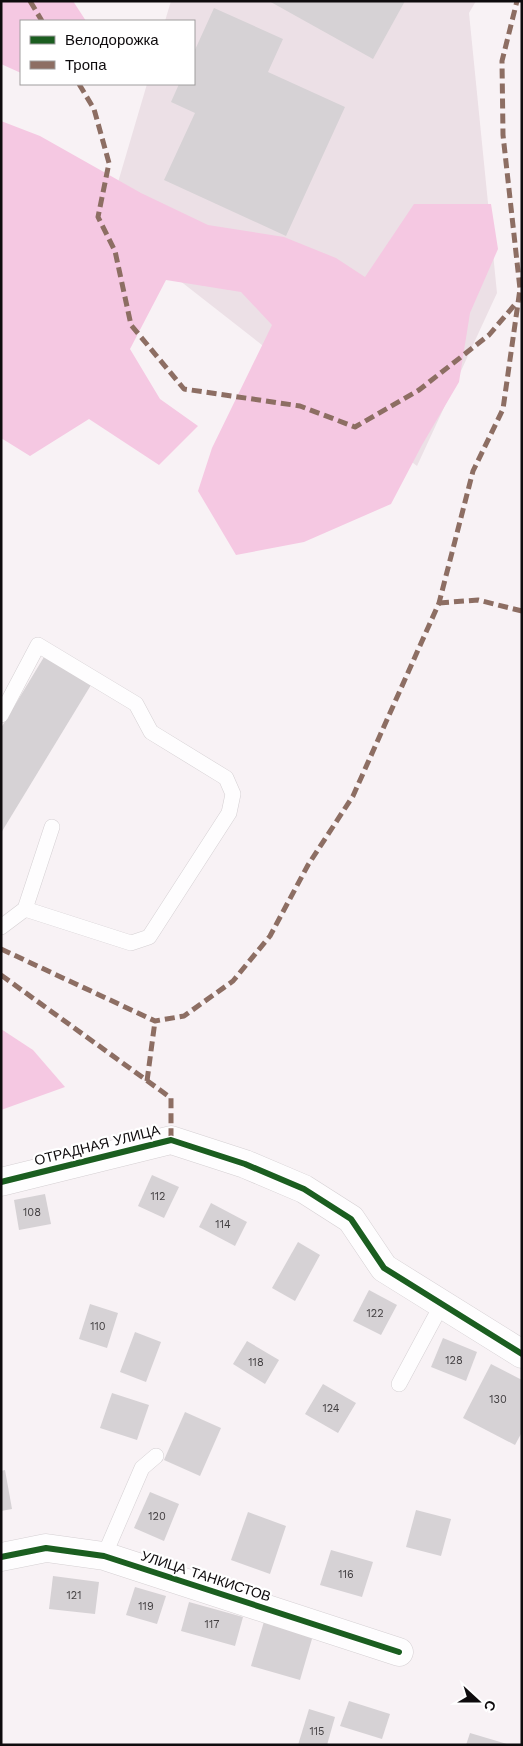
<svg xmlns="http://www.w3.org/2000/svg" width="523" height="1746" viewBox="0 0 523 1746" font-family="'Work Sans',sans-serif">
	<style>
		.built { fill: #ece0e6 }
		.forest { fill: #f5c8e2 }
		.building { fill: #d6d2d5 }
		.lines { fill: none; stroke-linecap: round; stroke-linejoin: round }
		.service-casing { stroke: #d5d0d3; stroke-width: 16 }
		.minor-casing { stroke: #d5d0d3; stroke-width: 29 }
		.service { stroke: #fefdfe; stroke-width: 15 }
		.minor { stroke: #fefdfe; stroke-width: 28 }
		.quiet { stroke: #8d6e63; stroke-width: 5; stroke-dasharray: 10 5; stroke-linecap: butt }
		.cycleway-casing { stroke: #fff; stroke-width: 9 }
		.cycleway { stroke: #1b5e20; stroke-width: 6 }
		.labels { text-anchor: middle; stroke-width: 4.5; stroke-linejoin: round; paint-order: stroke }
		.number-label { font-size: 11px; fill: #403d3f }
		.street-label { font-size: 14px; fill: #0e0b0d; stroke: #fff }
	</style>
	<rect width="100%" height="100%" fill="#f8f2f5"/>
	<polygon class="built" points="171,1 476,1 469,13 497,293 417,466 106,223 147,84 194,84 194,21 165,21"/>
	<g class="forest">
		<polygon points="1,1 73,1 86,21 21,21 21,73 1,64"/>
		<polygon points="1,121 40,136 141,193 208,225 284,237 336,258 365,277 414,204 491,204 498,249 470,313 459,382 422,445 391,504 304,542 236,555 198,491 212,448 272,325 241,292 166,280 130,349 160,399 198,426 159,465 89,419 30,456 1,438"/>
		<polygon points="1,1029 33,1050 65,1087 1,1110"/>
	</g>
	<g class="building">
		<polygon points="269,1 405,1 373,59"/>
		<polygon points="214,8 283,39 268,72 345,107 286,236 164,180 195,113 171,102 179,84 194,84 194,52"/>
		<polygon points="44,657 91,685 1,833 1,728"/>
		<polygon points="152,1175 179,1187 164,1218 138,1206"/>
		<polygon points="45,1194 51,1224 19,1230 14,1200"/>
		<polygon points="211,1203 247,1222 235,1246 199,1227"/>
		<polygon points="298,1242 320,1255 295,1301 272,1288"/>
		<polygon points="369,1290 397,1305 381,1335 353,1321"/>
		<polygon points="90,1304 118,1313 107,1348 79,1339"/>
		<polygon points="135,1332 161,1342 146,1382 120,1372"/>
		<polygon points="443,1338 477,1352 466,1381 431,1367"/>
		<polygon points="247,1341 279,1360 265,1384 233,1364"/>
		<polygon points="491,1364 522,1380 522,1432 515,1445 463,1418"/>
		<polygon points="323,1384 356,1403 338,1433 305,1414"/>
		<polygon points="112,1393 149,1405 137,1440 100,1428"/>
		<polygon points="185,1412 221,1428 200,1476 164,1460"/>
		<polygon points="5,1470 12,1509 1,1511 1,1471"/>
		<polygon points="150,1492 179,1504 164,1541 134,1528"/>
		<polygon points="416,1510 451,1519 441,1556 406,1547"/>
		<polygon points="248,1512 286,1526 270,1574 231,1560"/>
		<polygon points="331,1550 373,1562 362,1597 320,1585"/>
		<polygon points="53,1576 99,1582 95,1614 49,1609"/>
		<polygon points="135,1587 166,1596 157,1624 126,1615"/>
		<polygon points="189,1602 243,1617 235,1646 181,1631"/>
		<polygon points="265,1618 314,1632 300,1680 251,1666"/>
		<polygon points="349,1701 390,1714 382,1739 340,1726"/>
		<polygon points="309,1709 335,1717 327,1745 298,1745"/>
		<polygon points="470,1733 507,1744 506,1745 466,1745"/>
	</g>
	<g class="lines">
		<g class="service-casing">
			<g id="service">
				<polyline points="1,715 38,645 136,704 151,732 226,778 233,794 229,813 149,937 131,943 25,909"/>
				<polyline points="1,927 25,909 52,827"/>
				<polyline points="399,1384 442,1304"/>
				<polyline points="104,1556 142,1468 156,1456"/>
			</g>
		</g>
		<g class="minor-casing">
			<g id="minor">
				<polyline points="1,1182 171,1140 245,1164 304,1189 351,1219 384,1268 522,1354"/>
				<polyline points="1,1557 46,1548 104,1556 399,1652"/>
			</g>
		</g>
		<use href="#service" class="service"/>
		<use href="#minor" class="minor"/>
		<g class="quiet">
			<polyline points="30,1 42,21"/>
			<polyline points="79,84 94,109 109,163 98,217 115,251 131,325 184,389 300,406 355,427 419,390 489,335 517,302"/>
			<polyline points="439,603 478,600 522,611"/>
			<polyline points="1,949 155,1021 184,1016 233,981 270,936 308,865 353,796 439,603 473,471 503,409 520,289 503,135 502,61 517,1"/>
			<polyline points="1,975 171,1098 171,1140"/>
			<polyline points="147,1081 155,1021"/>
		</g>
		<g class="cycleway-casing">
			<g id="cycleway">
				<polyline points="1,1182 171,1140 245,1164 304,1189 351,1219 384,1268 522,1354"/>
				<polyline points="1,1557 46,1548 104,1556 399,1652"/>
			</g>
		</g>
		<use href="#cycleway" class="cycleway"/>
	</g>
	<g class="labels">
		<g class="number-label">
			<text x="158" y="1200">112</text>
			<text x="32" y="1216">108</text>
			<text x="223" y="1228">114</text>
			<text x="375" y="1317">122</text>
			<text x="98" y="1330">110</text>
			<text x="454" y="1364">128</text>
			<text x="256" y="1366">118</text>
			<text x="498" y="1403">130</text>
			<text x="331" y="1412">124</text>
			<text x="157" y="1520">120</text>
			<text x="346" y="1578">116</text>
			<text x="74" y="1599">121</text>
			<text x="146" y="1610">119</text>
			<text x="212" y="1628">117</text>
			<text x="317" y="1735">115</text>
		</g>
		<g class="street-label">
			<text transform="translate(97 1145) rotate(-14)" y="5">ОТРАДНАЯ УЛИЦА</text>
			<text transform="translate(206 1576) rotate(18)" y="5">УЛИЦА ТАНКИСТОВ</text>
		</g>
	</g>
	<rect width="523" height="1746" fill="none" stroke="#0e0b0d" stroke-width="5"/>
	<rect x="20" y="20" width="175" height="65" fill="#ffffff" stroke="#9f9d9e"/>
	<rect x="30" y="36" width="25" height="8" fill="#1b5e20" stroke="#9f9d9e"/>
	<text x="65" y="45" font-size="15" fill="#0e0b0d">Велодорожка</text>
	<rect x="30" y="61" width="25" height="8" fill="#8d6e63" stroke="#9f9d9e"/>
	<text x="65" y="70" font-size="15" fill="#0e0b0d">Тропа</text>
	<g transform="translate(478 1701) rotate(111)" stroke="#ffffff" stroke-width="4" paint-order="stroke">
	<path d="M0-4L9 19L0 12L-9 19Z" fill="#0e0b0d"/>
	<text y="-8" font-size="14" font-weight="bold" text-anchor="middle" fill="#0e0b0d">С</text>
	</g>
</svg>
